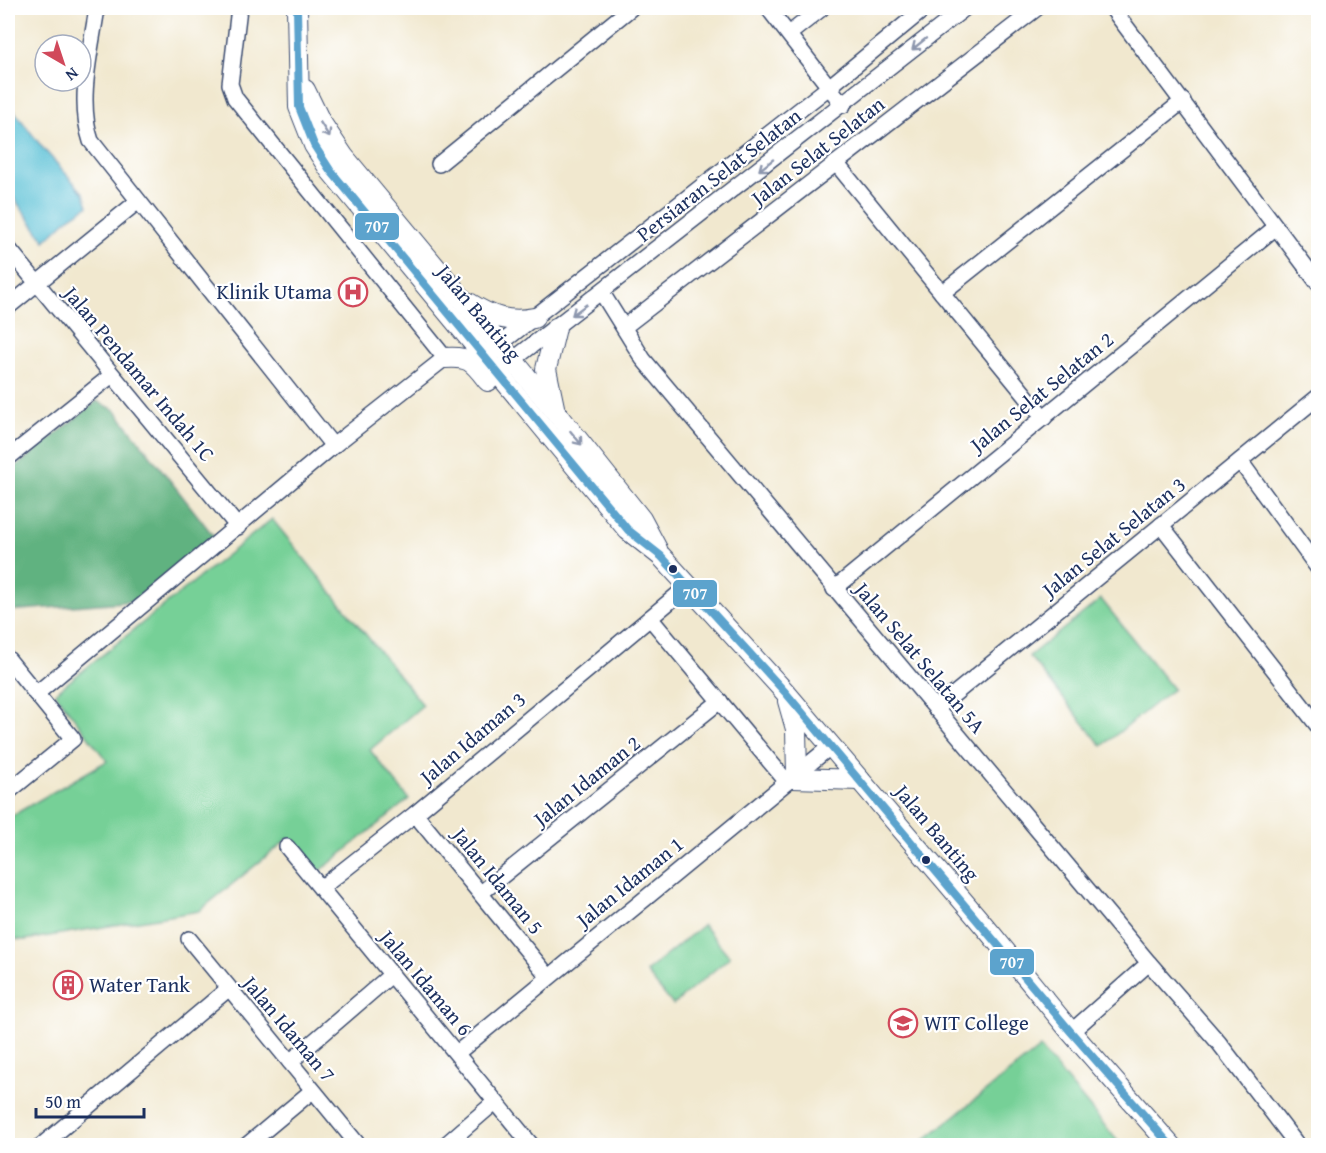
<svg xmlns="http://www.w3.org/2000/svg" width="1326" height="1153" viewBox="0 0 1326 1153" font-family="'Gentium Book Plus',serif">
	<style>
		.green { fill: #76d097; stroke: #48807a; stroke-width: 1.5 }
		.forest { fill: #60b280; stroke: #3e706f; stroke-width: 1.5 }
		.water { fill: #58c0d5; stroke: #3a789a; stroke-width: 1.5 }
		.lines { fill: none; stroke-linecap: round; stroke-linejoin: round }
		.minor-casing { stroke: #3b4b6f; stroke-width: 18 }
		.major-casing { stroke: #3b4b6f; stroke-width: 22 }
		.minor { stroke: #fff; stroke-width: 15 }
		.major { stroke: #fff; stroke-width: 20 }
		.bus-1-casing { stroke: #fff; stroke-width: 12 }
		.bus-1 { stroke: #5ca3cd; stroke-width: 8 }
		.oneway { stroke: #8d97ae }
		.bus-dot { fill: #1b2f5e; stroke: #fff; stroke-width: 2 }
		.labels { text-anchor: middle; stroke-width: 4.5; stroke-linejoin: round; paint-order: stroke }
		.street-label { font-size: 21px; fill: #1b2f5e; stroke: #fff }
		.poi-label { font-size: 21px; fill: #1b2f5e; stroke: #fff; text-anchor: start }
		.line-badge { stroke: #fff; stroke-width: 2 }
		.badge-label { font-size: 16px; text-anchor: middle; font-weight: bold; fill: #fff }
	</style>
	<rect width="100%" height="100%" fill="#fff"/>
	<filter id="ink" filterUnits="userSpaceOnUse"><feTurbulence type="fractalNoise" baseFrequency=".0167" numOctaves="2"/><feDisplacementMap in="SourceGraphic" scale="12" xChannelSelector="R" yChannelSelector="G"/><feConvolveMatrix kernelMatrix="1 2 1 2 8 2 1 2 1" color-interpolation-filters="sRGB"/></filter>
	<filter id="wash" filterUnits="userSpaceOnUse"><feTurbulence type="fractalNoise" baseFrequency=".008" numOctaves="4" result="noise"/><feDisplacementMap in="SourceGraphic" scale="24" xChannelSelector="R" yChannelSelector="G"/><feGaussianBlur stdDeviation="1.35" result="paint"/><feColorMatrix in="noise" values="0 0 0 0 0 0 0 0 0 0 0 0 0 0 0 0 0 1.4 0 .05"/><feComposite in="paint" operator="in"/></filter>
	<g filter="url(#wash)">
		<rect width="100%" height="100%" fill="#f1e8cf"/>
		<g class="green">
			<polygon points="272,519 423,705 370,750 409,799 319,872 289,838 199,911 25,940 12,939 8,933 8,818 107,761 55,693"/>
			<polygon points="1101,599 1173,689 1102,746 1029,656"/>
			<polygon points="703,925 730,957 673,1005 646,972"/>
			<polygon points="1040,1048 1121,1145 918,1145"/>
		</g>
		<polygon class="forest" points="97,401 115,410 216,539 137,601 8,611 8,473"/>
		<polygon class="water" points="8,103 42,147 84,194 88,206 69,218 45,241 8,190"/>
	</g>
	<g filter="url(#ink)">
		<g class="lines">
			<g class="minor-casing">
				<g id="minor">
					<path d="M97 8C91 50 77 100 91 141L333 446"/>
					<polyline points="768,8 843,105"/>
					<polyline points="1112,8 1318,283"/>
					<polyline points="789,34 822,8"/>
					<polyline points="836,163 1044,418"/>
					<polyline points="439,164 631,8"/>
					<polyline points="8,248 238,527"/>
					<polyline points="602,293 643,359 1149,963 1071,1032"/>
					<polyline points="942,293 1183,101"/>
					<polyline points="8,307 137,202"/>
					<polyline points="624,327 1037,8"/>
					<polyline points="491,351 829,87 925,8"/>
					<polyline points="504,367 965,8"/>
					<polyline points="8,458 112,375"/>
					<polyline points="1240,461 1318,568"/>
					<polyline points="1161,525 1318,726"/>
					<polyline points="834,589 1276,227"/>
					<polyline points="650,618 688,586"/>
					<polyline points="8,659 73,739 8,792"/>
					<polyline points="36,694 333,446 445,358 235,98 230,84 239,8"/>
					<polyline points="936,709 1318,397"/>
					<polyline points="415,814 548,976"/>
					<polyline points="287,847 532,1146"/>
					<polyline points="321,888 415,814 650,618 787,782"/>
					<polyline points="481,893 720,701"/>
					<polyline points="189,939 359,1146"/>
					<polyline points="1149,963 1219,1043 1298,1146"/>
					<polyline points="457,1053 831,746"/>
					<polyline points="290,1062 391,975"/>
					<polyline points="41,1146 228,989"/>
					<polyline points="246,1146 312,1091"/>
					<polyline points="444,1146 495,1102"/>
				</g>
			</g>
			<g class="major-casing">
				<g id="major">
					<polyline points="297,8 299,107 314,145 330,170 628,530 661,556 785,692 991,934 1071,1032 1171,1146"/>
					<polyline points="305,90 320,121 344,157 555,411 641,519 657,549"/>
					<path d="M469 303C491 317 509 323 534 318"/>
					<path d="M445 358C470 356 473 362 488 381"/>
					<polyline points="554,407 546,369 556,328"/>
					<polyline points="788,701 796,729 797,775"/>
					<polyline points="793,778 860,780"/>
				</g>
			</g>
			<use href="#minor" class="minor"/>
			<use href="#major" class="major"/>
			<g class="bus-1-casing">
				<polyline id="bus-1" points="297,8 299,107 314,145 330,170 628,530 661,556 785,692 1071,1032 1171,1146"/>
			</g>
			<use href="#bus-1" class="bus-1"/>
		</g>
		<defs><path id="oneway-shaft" d="M-6 0H5M1.5-3L5.5 0L1.5 3" fill="none" stroke-width="1.6" stroke-linecap="round" stroke-linejoin="round" transform="scale(1.5)"/></defs>
		<g class="oneway">
			<use href="#oneway-shaft" transform="translate(919 44) rotate(141)"/>
			<use href="#oneway-shaft" transform="translate(325 130) rotate(58)"/>
			<use href="#oneway-shaft" transform="translate(766 165) rotate(142)"/>
			<use href="#oneway-shaft" transform="translate(579 310) rotate(143)"/>
			<use href="#oneway-shaft" transform="translate(576 438) rotate(51)"/>
		</g>
	</g>
	<defs>
		<g id="hospital-ring" transform="scale(1.5)"><circle r="9.5" fill="#fff" stroke="#d1495b" stroke-width="1.5"/><path d="M-5-5h3v3.5h4V-5h3V5h-3V1.5h-4V5h-3Z" fill="#d1495b"/></g>
		<g id="building-ring" transform="scale(1.5)"><circle r="9.5" fill="#fff" stroke="#d1495b" stroke-width="1.5"/><path d="M-4-6H4V6H1V3H-1V6H-4ZM-2.5-4.3h1.7v1.8h-1.7ZM.8-4.3h1.7v1.8H.8ZM-2.5-1h1.7V.8h-1.7ZM.8-1h1.7V.8H.8Z" fill="#d1495b"/></g>
		<g id="university-ring" transform="scale(1.5)"><circle r="9.5" fill="#fff" stroke="#d1495b" stroke-width="1.5"/><path d="M0-5L7-2L0 1L-7-2ZM-4 1L0 2.5L4 1V4Q0 6-4 4Z" fill="#d1495b"/></g>
	</defs>
	<g fill-rule="evenodd">
		<use href="#hospital-ring" x="353" y="292"/>
		<use href="#building-ring" x="68" y="985"/>
		<use href="#university-ring" x="903" y="1023"/>
	</g>
	<g class="bus-dot">
		<circle cx="673" cy="569" r="5"/>
		<circle cx="926" cy="860" r="5"/>
	</g>
	<g class="labels">
		<g class="street-label">
			<text transform="translate(818 151) rotate(-38)" y="7">Jalan Selat Selatan</text>
			<text transform="translate(719 175) rotate(-38)" y="7">Persiaran Selat Selatan</text>
			<text transform="translate(479 313) rotate(50)" y="7">Jalan Banting</text>
			<text transform="translate(139 374) rotate(50)" y="7">Jalan Pendamar Indah 1C</text>
			<text transform="translate(1042 392) rotate(-39)" y="7">Jalan Selat Selatan 2</text>
			<text transform="translate(1114 537) rotate(-39)" y="7">Jalan Selat Selatan 3</text>
			<text transform="translate(920 658) rotate(50)" y="7">Jalan Selat Selatan 5A</text>
			<text transform="translate(473 738) rotate(-40)" y="7">Jalan Idaman 3</text>
			<text transform="translate(587 781) rotate(-39)" y="7">Jalan Idaman 2</text>
			<text transform="translate(937 833) rotate(50)" y="7">Jalan Banting</text>
			<text transform="translate(498 881) rotate(51)" y="7">Jalan Idaman 5</text>
			<text transform="translate(630 882) rotate(-39)" y="7">Jalan Idaman 1</text>
			<text transform="translate(426 983) rotate(50)" y="7">Jalan Idaman 6</text>
			<text transform="translate(289 1029) rotate(50)" y="7">Jalan Idaman 7</text>
		</g>
		<g class="poi-label">
			<text x="332" y="299" text-anchor="end">Klinik Utama</text>
			<text x="89" y="992">Water Tank</text>
			<text x="924" y="1030">WIT College</text>
		</g>
	</g>
	<g class="line-badge">
		<rect x="354" y="212" width="46" height="29" rx="6" fill="#5ca3cd"/>
		<rect x="672" y="579" width="46" height="29" rx="6" fill="#5ca3cd"/>
		<rect x="989" y="948" width="46" height="28" rx="6" fill="#5ca3cd"/>
	</g>
	<g class="badge-label">
		<text x="377" y="232">707</text>
		<text x="695" y="599">707</text>
		<text x="1012" y="968">707</text>
	</g>
	<rect width="1326" height="1153" fill="none" stroke="#fff" stroke-width="30"/>
	<g transform="translate(63 63) rotate(141)"><circle r="28" fill="#ffffff" stroke="#a4acbf" stroke-width="1.5"/>
	<path d="M0-4.5L10 22L0 15L-10 22Z" fill="#d1495b"/>
	<text y="-9" font-size="16" font-weight="bold" text-anchor="middle" fill="#1b2f5e">N</text>
	</g>
	<path d="M36 1108v9h108v-9" fill="none" stroke="#1b2f5e" stroke-width="3"/>
	<text x="45" y="1108" font-size="18" fill="#1b2f5e" stroke="#ffffff" stroke-width="4.5" paint-order="stroke">50 m</text>
</svg>
